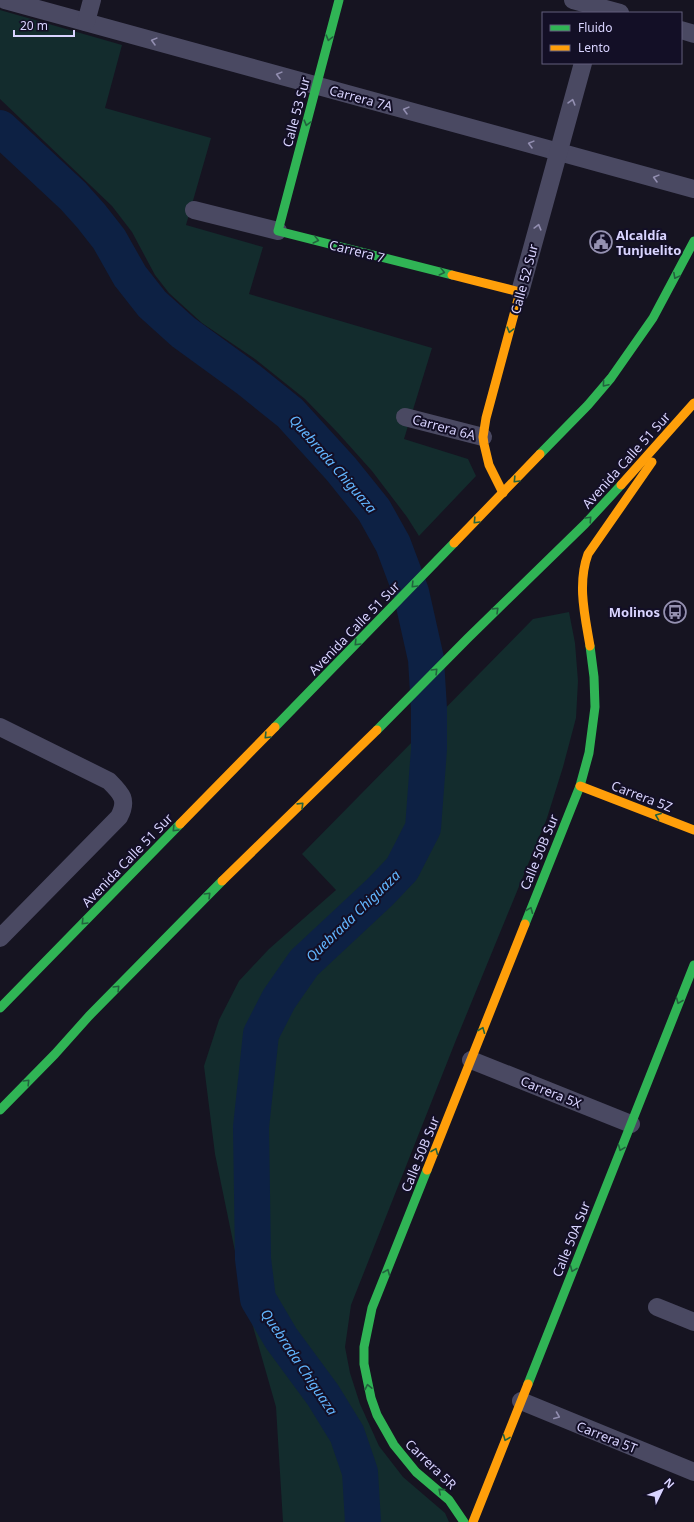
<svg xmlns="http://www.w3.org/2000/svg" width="694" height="1522" viewBox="0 0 694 1522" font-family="'Noto Sans',sans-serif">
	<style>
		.green { fill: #132c2d }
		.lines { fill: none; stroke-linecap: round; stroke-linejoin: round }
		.river { stroke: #0d2144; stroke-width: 36 }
		.street { stroke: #4a4962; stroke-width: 18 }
		.fast { stroke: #30b455; stroke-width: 9 }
		.slow { stroke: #ff9f0a; stroke-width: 9 }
		.oneway { stroke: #22623e }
		.oneway2 { stroke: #928eb0 }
		.labels { text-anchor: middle; stroke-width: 4; stroke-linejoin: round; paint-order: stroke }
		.street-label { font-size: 13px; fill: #d9d4ff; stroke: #130f26 }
		.poi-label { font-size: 13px; font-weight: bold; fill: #d9d4ff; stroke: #130f26; text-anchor: start }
		.water-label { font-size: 14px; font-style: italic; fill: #62b6ff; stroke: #130f26 }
	</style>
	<rect width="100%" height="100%" fill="#161421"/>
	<g class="green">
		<polygon points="0,10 122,45 105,108 211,138 186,225 263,247 249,294 432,348 404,439 468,459 476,476 419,536 407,517 372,471 338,433 305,399 255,359 202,323 169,293 155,275 132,232 112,206 0,99"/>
		<polygon points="569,612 575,643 578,681 576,718 563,767 547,818 456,1040 351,1305 345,1347 350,1373 360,1404 379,1446 403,1477 445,1513 449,1522 283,1522 276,1407 244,1295 215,1154 204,1066 219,1020 239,981 269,949 336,890 302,854 533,619"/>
	</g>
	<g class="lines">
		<polyline class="river" points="0,128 73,196 91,216 109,239 130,276 152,304 183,332 249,380 290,413 341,469 374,510 393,544 411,592 426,659 429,709 429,749 423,828 402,869 380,892 304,963 279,999 261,1034 251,1127 253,1259 258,1299 281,1338 323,1395 347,1434 360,1472 363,1522"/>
		<g class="street">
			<polyline points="5,0 694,189"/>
			<polyline points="573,0 620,13"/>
			<polyline points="86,22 92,0"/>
			<polyline points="681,30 694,34"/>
			<polyline points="194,210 278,231"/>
			<polyline points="520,292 583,63"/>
			<polyline points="405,417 483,437"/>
			<path d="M0 727 109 781C122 794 128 800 119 817L0 938"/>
			<polyline points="471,1060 631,1124"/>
			<polyline points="657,1307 694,1322"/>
			<polyline points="521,1401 694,1472"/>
		</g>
		<g class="fast">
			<polyline points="339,0 278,231 452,275"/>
			<polyline points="540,454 588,405 611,378 653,318 694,241"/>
			<polyline points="275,727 454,543"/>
			<polyline points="377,730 468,638 585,524 621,485"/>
			<polyline points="525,924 580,786 589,753 595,707 594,677 590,646"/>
			<polyline points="0,1008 180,824"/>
			<polyline points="0,1110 55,1054 89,1016 222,881"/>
			<polyline points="427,1170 372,1308 364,1347 364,1364 371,1398 377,1415 394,1445 416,1472 449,1500 464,1522"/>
			<polyline points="528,1384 694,965"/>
		</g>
		<g class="slow">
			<polyline points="452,275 520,292 486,418 483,437 484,444 489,465 503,493"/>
			<polyline points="621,485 694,403"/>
			<polyline points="454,543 540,454"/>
			<path d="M590 646C585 616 577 584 588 554L652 462"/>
			<polyline points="580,786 694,830"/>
			<polyline points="180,824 275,727"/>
			<polyline points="222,881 377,730"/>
			<polyline points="427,1170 525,924"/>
			<polyline points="473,1522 528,1384"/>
		</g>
	</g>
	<defs><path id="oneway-chevron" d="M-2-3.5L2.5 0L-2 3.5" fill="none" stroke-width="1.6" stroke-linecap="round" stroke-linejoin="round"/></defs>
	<g class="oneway">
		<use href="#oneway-chevron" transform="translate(329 38) rotate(105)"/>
		<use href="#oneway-chevron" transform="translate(307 123) rotate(105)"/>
		<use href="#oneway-chevron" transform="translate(316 240) rotate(14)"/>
		<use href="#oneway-chevron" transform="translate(442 272) rotate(14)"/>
		<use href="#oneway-chevron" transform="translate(676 276) rotate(118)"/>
		<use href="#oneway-chevron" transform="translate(510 330) rotate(105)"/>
		<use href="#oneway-chevron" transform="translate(605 384) rotate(130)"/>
		<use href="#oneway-chevron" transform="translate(516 480) rotate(134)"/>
		<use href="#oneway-chevron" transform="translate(589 519) rotate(-47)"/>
		<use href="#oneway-chevron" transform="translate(476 521) rotate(134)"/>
		<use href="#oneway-chevron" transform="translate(414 585) rotate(134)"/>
		<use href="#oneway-chevron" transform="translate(496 610) rotate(-44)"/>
		<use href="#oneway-chevron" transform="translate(357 643) rotate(134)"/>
		<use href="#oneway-chevron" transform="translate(435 671) rotate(-45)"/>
		<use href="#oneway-chevron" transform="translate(267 736) rotate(134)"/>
		<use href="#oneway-chevron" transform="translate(301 805) rotate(-44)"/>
		<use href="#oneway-chevron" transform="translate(658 816) rotate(-159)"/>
		<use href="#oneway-chevron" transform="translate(175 829) rotate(134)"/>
		<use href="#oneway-chevron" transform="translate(208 895) rotate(-45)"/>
		<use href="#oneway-chevron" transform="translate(530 910) rotate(-68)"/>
		<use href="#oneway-chevron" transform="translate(84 922) rotate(134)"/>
		<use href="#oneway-chevron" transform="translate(117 988) rotate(-45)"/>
		<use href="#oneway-chevron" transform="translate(679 1001) rotate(112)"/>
		<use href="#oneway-chevron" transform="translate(482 1030) rotate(-68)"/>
		<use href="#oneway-chevron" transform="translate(27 1082) rotate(-46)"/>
		<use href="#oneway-chevron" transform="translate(621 1148) rotate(112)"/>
		<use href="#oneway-chevron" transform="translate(435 1151) rotate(-68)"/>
		<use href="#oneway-chevron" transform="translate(573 1269) rotate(112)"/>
		<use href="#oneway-chevron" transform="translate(387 1272) rotate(-68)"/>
		<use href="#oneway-chevron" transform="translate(368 1387) rotate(-102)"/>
		<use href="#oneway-chevron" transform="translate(506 1438) rotate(112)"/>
		<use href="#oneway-chevron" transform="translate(441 1491) rotate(-139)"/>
	</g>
	<g class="oneway2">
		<use href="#oneway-chevron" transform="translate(154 41) rotate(-165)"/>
		<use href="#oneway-chevron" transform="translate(279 75) rotate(-165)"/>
		<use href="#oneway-chevron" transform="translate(572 102) rotate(-74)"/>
		<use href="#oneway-chevron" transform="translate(406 110) rotate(-165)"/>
		<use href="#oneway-chevron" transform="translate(531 144) rotate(-165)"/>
		<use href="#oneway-chevron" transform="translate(656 178) rotate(-165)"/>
		<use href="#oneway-chevron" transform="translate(538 227) rotate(-75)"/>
		<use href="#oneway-chevron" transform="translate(557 1416) rotate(22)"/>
	</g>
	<defs>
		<g id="civic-ring" transform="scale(1.15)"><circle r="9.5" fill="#130f26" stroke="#9591b1" stroke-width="1.5"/><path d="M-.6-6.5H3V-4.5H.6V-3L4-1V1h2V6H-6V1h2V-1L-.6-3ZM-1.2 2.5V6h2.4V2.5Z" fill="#9591b1"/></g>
		<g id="bus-ring" transform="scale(1.15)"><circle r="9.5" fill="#130f26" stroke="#9591b1" stroke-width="1.5"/><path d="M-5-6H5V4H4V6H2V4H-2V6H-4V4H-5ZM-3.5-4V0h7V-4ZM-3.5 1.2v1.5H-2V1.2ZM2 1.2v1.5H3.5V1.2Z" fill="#9591b1"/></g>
	</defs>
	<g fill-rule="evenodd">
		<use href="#civic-ring" x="601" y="242"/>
		<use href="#bus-ring" x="675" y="612"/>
	</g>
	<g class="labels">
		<g class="street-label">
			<text transform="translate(361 98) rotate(15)" y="5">Carrera 7A</text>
			<text transform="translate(296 112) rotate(-75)" y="5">Calle 53 Sur</text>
			<text transform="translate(357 251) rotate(14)" y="5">Carrera 7</text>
			<text transform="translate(524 279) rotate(-75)" y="5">Calle 52 Sur</text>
			<text transform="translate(444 427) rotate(15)" y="5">Carrera 6A</text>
			<text transform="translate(626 460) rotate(-48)" y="5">Avenida Calle 51 Sur</text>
			<text transform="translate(354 628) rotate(-46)" y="5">Avenida Calle 51 Sur</text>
			<text transform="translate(642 796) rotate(21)" y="5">Carrera 5Z</text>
			<text transform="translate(539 852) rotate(-68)" y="5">Calle 50B Sur</text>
			<text transform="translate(127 860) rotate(-46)" y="5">Avenida Calle 51 Sur</text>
			<text transform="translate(551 1092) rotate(22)" y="5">Carrera 5X</text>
			<text transform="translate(420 1154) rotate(-68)" y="5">Calle 50B Sur</text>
			<text transform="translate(571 1239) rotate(-68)" y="5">Calle 50A Sur</text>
			<text transform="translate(607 1437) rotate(22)" y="5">Carrera 5T</text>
			<text transform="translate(431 1464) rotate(44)" y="5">Carrera 5R</text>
		</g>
		<g class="poi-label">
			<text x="616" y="240">Alcaldía<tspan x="616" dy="15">Tunjuelito</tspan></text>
			<text x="660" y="617" text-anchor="end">Molinos</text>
		</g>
		<g class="water-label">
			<text transform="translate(333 464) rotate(49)" y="5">Quebrada Chiguaza</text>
			<text transform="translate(353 916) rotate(-44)" y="5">Quebrada Chiguaza</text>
			<text transform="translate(299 1362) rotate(56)" y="5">Quebrada Chiguaza</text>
		</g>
	</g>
	<rect x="542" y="12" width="140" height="52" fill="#130f26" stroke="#625e7d"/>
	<rect x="550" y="25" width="20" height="6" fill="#30b455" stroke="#625e7d"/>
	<text x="578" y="32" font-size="12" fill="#d9d4ff">Fluido</text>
	<rect x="550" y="45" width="20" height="6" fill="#ff9f0a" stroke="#625e7d"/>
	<text x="578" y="52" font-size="12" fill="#d9d4ff">Lento</text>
	<g transform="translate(662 1490) rotate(47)" stroke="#130f26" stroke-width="3" paint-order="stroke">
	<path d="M0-3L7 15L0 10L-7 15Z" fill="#d9d4ff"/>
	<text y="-6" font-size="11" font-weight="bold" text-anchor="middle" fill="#d9d4ff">N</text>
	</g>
	<path d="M14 30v6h60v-6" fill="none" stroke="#d9d4ff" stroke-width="2"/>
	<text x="20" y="30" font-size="12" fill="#d9d4ff" stroke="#130f26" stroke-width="3" paint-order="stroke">20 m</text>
</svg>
